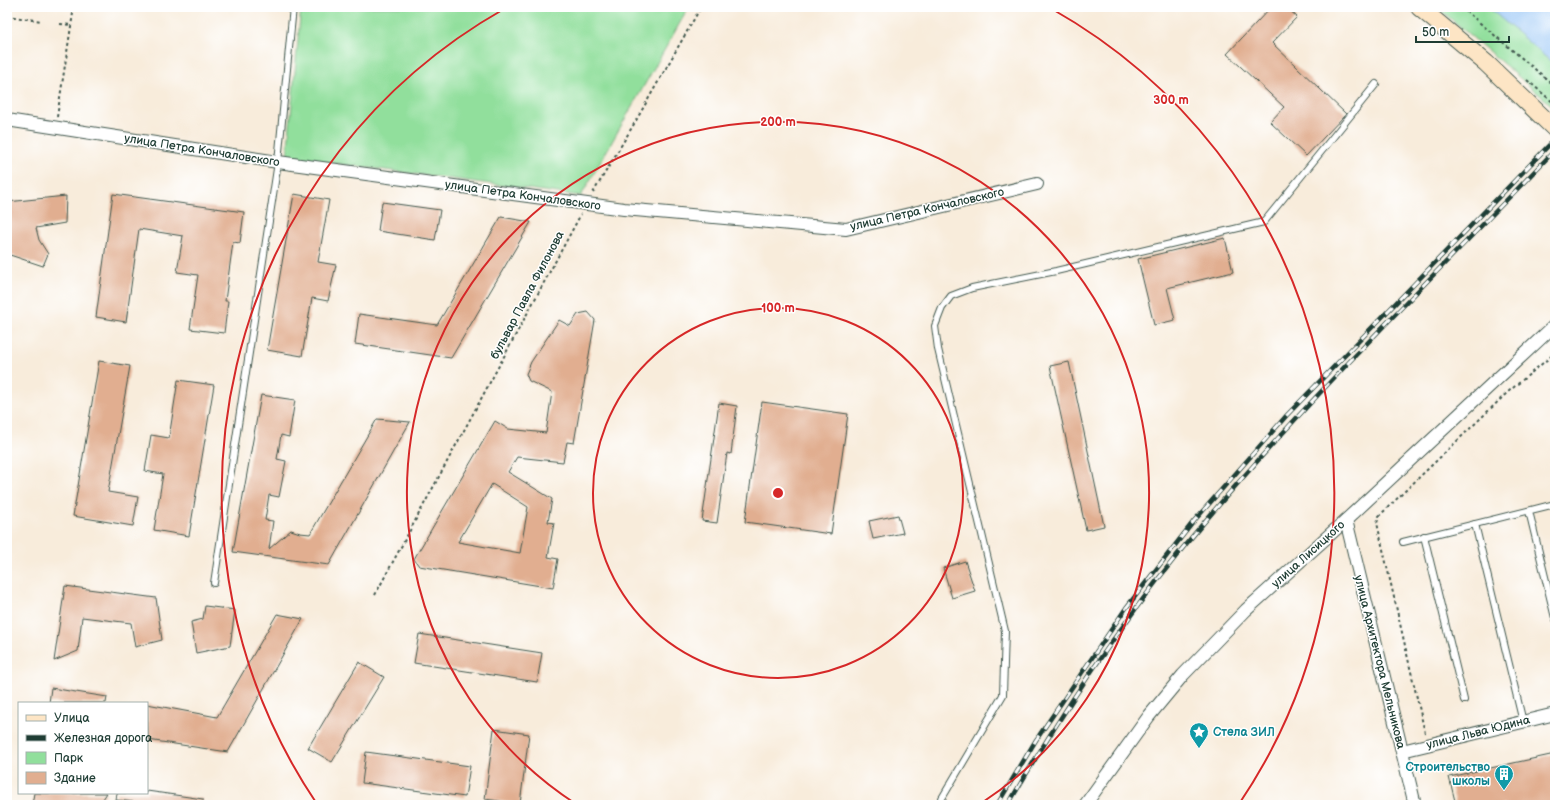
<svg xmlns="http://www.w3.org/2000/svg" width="1562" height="812" viewBox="0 0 1562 812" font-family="'Balsamiq Sans',sans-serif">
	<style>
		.green { fill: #91df9c; stroke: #588e68 }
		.water { fill: #85bbf4; stroke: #527c94 }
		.building { fill: #e1ae90; fill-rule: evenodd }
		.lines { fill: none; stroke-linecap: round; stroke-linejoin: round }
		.lane-casing { stroke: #40574d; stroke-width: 8 }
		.street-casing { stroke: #40574d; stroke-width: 14 }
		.secondary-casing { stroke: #40574d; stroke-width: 19 }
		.path { stroke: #40574d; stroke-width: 2; stroke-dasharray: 3 3; stroke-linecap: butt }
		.lane { stroke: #fff; stroke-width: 6 }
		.street { stroke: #fff; stroke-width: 12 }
		.secondary { stroke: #fde5c5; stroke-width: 17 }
		.rail-casing { stroke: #1f3d34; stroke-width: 4.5 }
		.rail { stroke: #fff; stroke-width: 3; stroke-dasharray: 9; stroke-linecap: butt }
		.ring { fill: none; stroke: #d62828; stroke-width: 2 }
		.labels { text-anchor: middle; stroke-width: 3; stroke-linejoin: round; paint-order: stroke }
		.street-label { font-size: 12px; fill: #1f3d34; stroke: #fff }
		.culture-label { font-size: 12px; font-weight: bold; fill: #0d838f; stroke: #fff; text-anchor: start }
		.centre { fill: #d62828; stroke: #fff; stroke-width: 2 }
		.ring-label { font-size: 12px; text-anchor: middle; font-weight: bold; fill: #d62828; stroke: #fff; stroke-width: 3; stroke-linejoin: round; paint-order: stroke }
	</style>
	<rect width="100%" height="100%" fill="#fff"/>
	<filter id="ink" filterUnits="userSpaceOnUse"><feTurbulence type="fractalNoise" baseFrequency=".025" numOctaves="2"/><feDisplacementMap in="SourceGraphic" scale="8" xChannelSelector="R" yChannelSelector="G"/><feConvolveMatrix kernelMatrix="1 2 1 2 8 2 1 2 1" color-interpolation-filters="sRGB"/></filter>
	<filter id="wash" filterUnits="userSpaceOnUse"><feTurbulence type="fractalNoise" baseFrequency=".012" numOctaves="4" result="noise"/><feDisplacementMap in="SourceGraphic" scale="16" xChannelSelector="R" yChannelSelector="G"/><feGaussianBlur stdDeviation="0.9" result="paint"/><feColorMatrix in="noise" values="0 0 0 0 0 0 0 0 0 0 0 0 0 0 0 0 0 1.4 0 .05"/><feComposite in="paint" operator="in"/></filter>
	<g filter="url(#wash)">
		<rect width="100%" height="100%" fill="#f8ecdb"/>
		<g class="green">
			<polygon points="301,7 689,7 581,196 287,157"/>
			<polygon points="1437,7 1488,7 1555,65 1555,108"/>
		</g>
		<polygon class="water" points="1488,7 1555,7 1555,65"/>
		<g id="blocks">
			<g class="building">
				<polygon points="1271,7 1286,7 1297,17 1272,43 1346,114 1306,156 1270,122 1284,107 1227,54"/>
				<polygon points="113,194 244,212 240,243 233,242 225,301 228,301 224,333 190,329 198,275 177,272 183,236 139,229 126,322 96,317"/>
				<polygon points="294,194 329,200 318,262 336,265 328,301 312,298 302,356 267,350"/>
				<polygon points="66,196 65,223 36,228 39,240 48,254 43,266 7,254 7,202"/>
				<polygon points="382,202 440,210 435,240 378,231"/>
				<polygon points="501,217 531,222 451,358 355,344 359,314 437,325"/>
				<polygon points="1225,238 1233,272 1167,288 1175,320 1154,325 1138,259"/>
				<path d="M588 312 595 320 574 443 567 442 563 462 517 457 508 472 552 499 548 522 554 523 548 557 558 559 553 588 419 566 414 559 495 421 508 429 546 433 552 392 529 381 526 374 531 362 559 320 570 326 578 314ZM492 484 528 507 520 553 458 542Z"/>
				<polygon points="99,361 130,366 108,492 138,497 133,526 73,516"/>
				<polygon points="1069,362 1104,526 1086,530 1050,366"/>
				<polygon points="178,380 214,385 189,536 154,530 163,474 145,471 151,435 169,438"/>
				<polygon points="261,395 295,400 289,437 281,435 277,459 286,461 279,497 269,495 265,520 273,521 269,549 291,530 300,533 310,534 377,419 410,422 329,565 233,552"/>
				<polygon points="762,402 848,414 831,534 745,522"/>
				<polygon points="719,403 737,406 731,454 727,453 717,523 702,521"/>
				<polygon points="898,515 903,533 873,539 869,521"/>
				<polygon points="965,561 975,591 952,598 943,568"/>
				<polygon points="65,586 156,598 162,640 135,647 131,623 82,617 78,651 54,661"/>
				<polygon points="205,606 235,610 230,646 196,653 191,622 203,619"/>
				<polygon points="277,614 303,619 228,752 148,740 147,704 217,717"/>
				<polygon points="419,634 542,653 537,682 414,663"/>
				<polygon points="359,662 384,677 332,762 308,748"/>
				<polygon points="51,688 107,697 106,703 49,703"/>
				<polygon points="494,729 529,734 520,804 485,799"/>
				<polygon points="366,752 470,766 465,797 362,783"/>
				<polygon points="1555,754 1555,805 1456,805 1449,777"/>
				<polygon points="147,791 203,799 203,805 162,805 116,800 117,793 147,793"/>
				<polygon points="34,793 107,793 99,805 32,805"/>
			</g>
		</g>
	</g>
	<g filter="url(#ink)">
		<use href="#blocks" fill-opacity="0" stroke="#40574d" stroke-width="1"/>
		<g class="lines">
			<g class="lane-casing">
				<g id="lane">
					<polyline points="1529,511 1555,618"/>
					<polyline points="1475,524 1523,722"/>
					<polyline points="1424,536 1464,700"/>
					<polyline points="1403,542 1555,504"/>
					<polyline points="214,583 278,162 293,7"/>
					<polyline points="938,805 1003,695 1005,631 938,349 935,326 942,308 951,296 972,288 1056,271 1264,222 1376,84"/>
				</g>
			</g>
			<g class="street-casing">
				<g id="street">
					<polyline points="7,120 278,162 587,204 624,209 846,229 1037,184"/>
					<polyline points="1346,520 1415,805"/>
					<polyline points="1402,751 1555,714"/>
					<polyline points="1085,805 1149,716 1183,675 1246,610 1346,520 1555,325"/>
				</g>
			</g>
			<g class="secondary-casing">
				<polyline id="secondary" points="1419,7 1486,63 1555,129"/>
			</g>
			<g class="path">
				<polyline points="1461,7 1555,86"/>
				<polyline points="7,16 42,21"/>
				<polyline points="60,24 71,25"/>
				<polyline points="1527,80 1555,104"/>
				<polyline points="57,117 74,7"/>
				<polyline points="593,193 634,124 701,7"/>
				<polyline points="375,595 581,214"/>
				<polyline points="1425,733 1377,523 1379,516 1508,392 1555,353"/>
			</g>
			<use href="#lane" class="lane"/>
			<use href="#street" class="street"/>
			<use href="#secondary" class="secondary"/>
			<g class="rail-casing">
				<g id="rail">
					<polyline points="997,805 1036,740 1126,608 1194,521 1287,415 1555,139"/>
					<path d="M1008 805C1064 708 1129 611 1201 526 1312 394 1436 274 1555 150"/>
				</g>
			</g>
			<use href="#rail" class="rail"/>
		</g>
	</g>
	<g class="ring">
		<circle cx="778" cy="493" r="185"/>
		<path d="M576 804A371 371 0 1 1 980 804"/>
		<path d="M317 804A556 556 0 0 1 504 9M1052 9A556 556 0 0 1 1239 804"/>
	</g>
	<defs>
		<g id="sight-pin" transform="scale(1)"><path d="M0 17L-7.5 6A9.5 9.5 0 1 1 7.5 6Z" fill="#0f9aa8" stroke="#fff"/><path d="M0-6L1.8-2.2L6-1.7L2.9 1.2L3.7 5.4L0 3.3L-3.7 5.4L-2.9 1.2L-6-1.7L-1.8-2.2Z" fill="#fff"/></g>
		<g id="building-pin" transform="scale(1)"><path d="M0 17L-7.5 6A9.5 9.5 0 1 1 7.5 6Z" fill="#0f9aa8" stroke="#fff"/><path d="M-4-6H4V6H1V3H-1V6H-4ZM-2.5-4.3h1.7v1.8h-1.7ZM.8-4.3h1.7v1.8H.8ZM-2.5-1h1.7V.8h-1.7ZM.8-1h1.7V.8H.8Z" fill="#fff"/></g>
	</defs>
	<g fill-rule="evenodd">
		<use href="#sight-pin" x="1199" y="732"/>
		<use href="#building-pin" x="1504" y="774"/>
	</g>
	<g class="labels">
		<g class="street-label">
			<text transform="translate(202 150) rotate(9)" y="4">улица Петра Кончаловского</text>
			<text transform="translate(523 195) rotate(8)" y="4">улица Петра Кончаловского</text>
			<text transform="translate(927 209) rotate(-13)" y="4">улица Петра Кончаловского</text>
			<text transform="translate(527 295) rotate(-62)" y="4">бульвар Павла Филонова</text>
			<text transform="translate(1308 554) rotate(-42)" y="4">улица Лисицкого</text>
			<text transform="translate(1380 662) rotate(76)" y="4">улица Архитектора Мельникова</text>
			<text transform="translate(1478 732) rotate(-14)" y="4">улица Льва Юдина</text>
		</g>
		<g class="culture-label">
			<text x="1213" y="736">Стела ЗИЛ</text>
			<text x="1490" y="771" text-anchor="end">Строительство<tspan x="1490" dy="14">школы</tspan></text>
		</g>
	</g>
	<circle cx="778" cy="493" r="6" class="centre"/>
	<g class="ring-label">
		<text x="1171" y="104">300 m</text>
		<text x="778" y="126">200 m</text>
		<text x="778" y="312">100 m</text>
	</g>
	<rect width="1562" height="812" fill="none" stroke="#fff" stroke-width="24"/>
	<rect x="18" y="702" width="130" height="92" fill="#ffffff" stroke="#a5b1ae"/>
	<rect x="26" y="715" width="20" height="6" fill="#fde5c5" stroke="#a5b1ae"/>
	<text x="54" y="722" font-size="12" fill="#1f3d34">Улица</text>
	<rect x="26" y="735" width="20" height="6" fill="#1f3d34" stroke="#a5b1ae"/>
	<text x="54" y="742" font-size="12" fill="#1f3d34">Железная дорога</text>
	<rect x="26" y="752" width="20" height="12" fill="#91df9c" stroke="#a5b1ae"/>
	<text x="54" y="762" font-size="12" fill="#1f3d34">Парк</text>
	<rect x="26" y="772" width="20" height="12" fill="#e1ae90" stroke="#a5b1ae"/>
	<text x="54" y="782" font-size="12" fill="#1f3d34">Здание</text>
	<path d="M1416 36v6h93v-6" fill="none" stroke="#1f3d34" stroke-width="2"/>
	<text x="1422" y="36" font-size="12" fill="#1f3d34" stroke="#ffffff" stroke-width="3" paint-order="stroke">50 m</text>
</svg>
